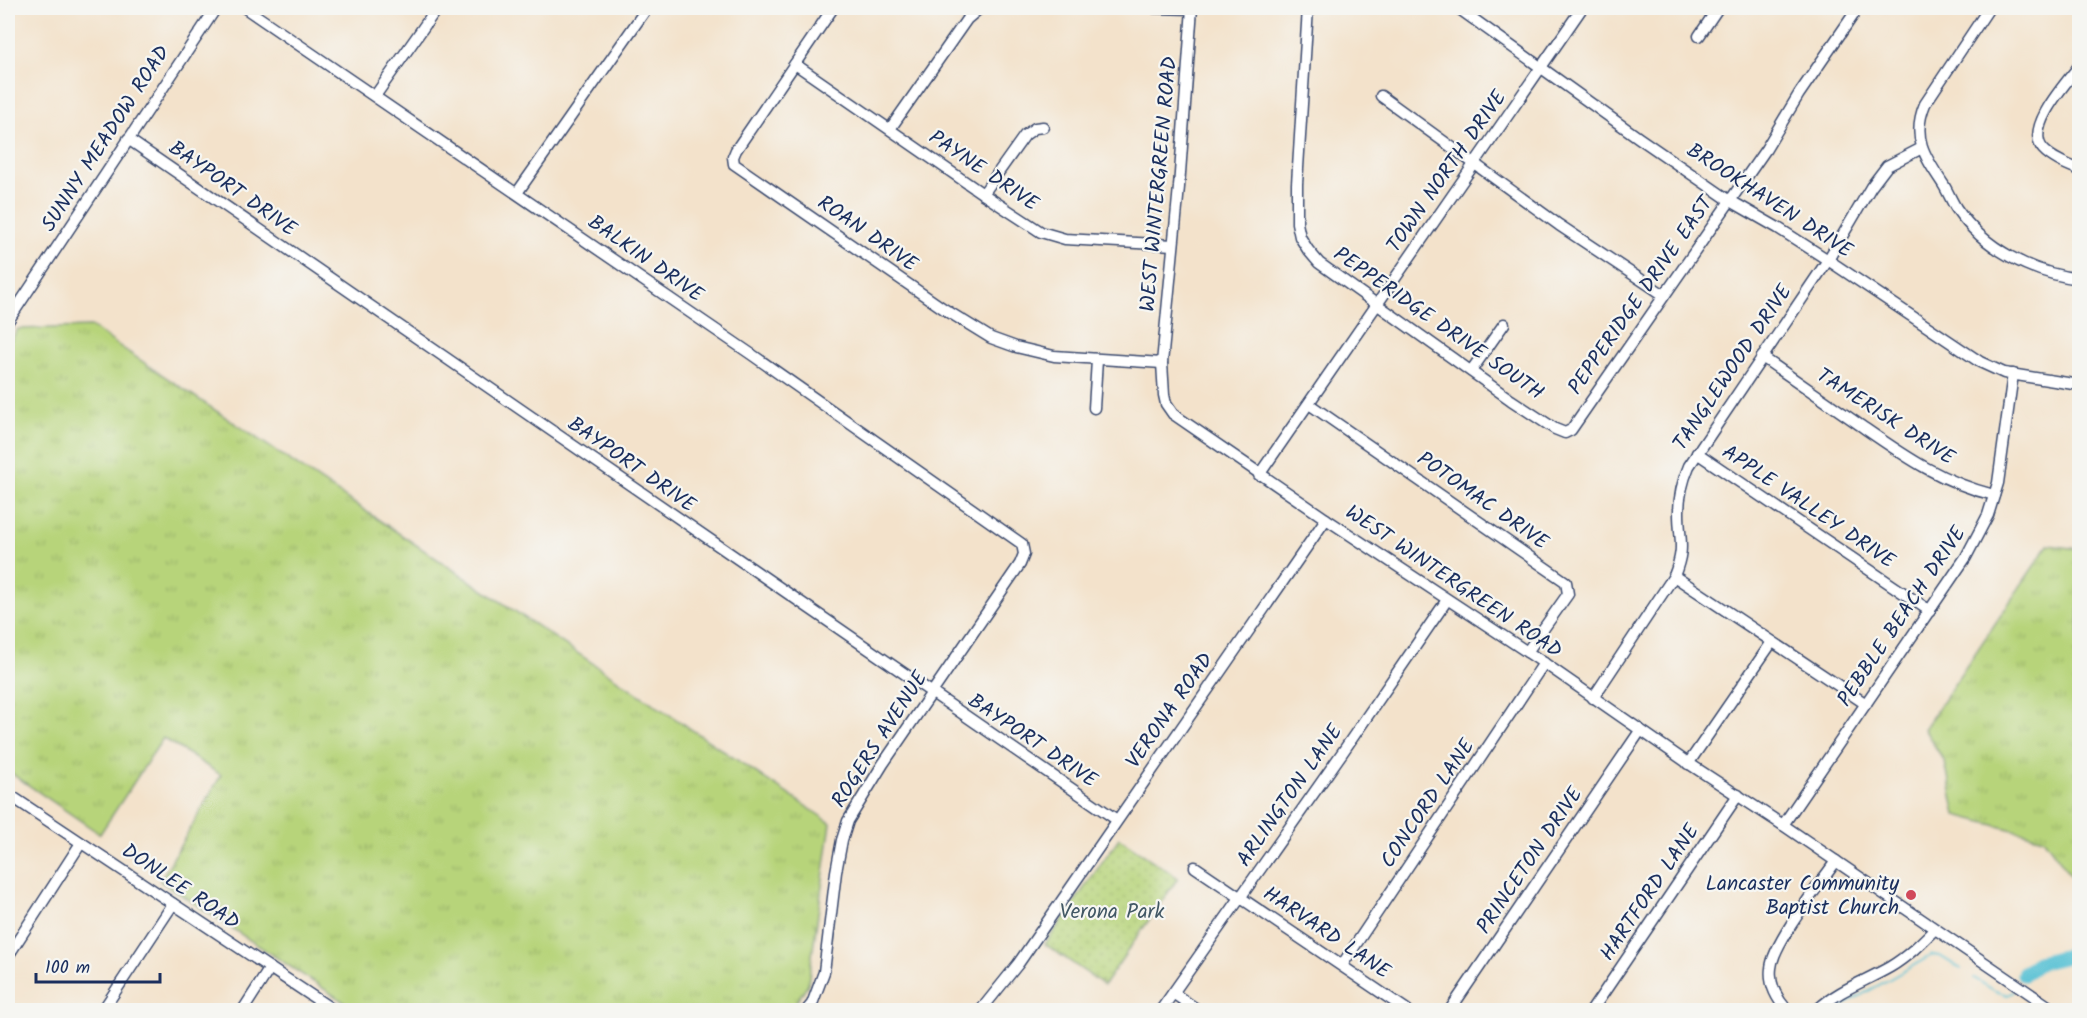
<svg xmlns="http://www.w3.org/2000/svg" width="2087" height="1018" viewBox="0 0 2087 1018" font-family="Kalam,sans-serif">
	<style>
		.grass { fill: url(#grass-tufts); stroke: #69826c; stroke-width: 1.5 }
		.park { fill: url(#park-dots); stroke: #69826c; stroke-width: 1.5 }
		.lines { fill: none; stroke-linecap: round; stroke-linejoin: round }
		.stream { stroke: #58c1d4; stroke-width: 2 }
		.river { stroke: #58c1d4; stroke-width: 15 }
		.minor-casing { stroke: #3b4a6e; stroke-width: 13 }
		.minor { stroke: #fff; stroke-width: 10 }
		.poi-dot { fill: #d1495b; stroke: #f6f6f2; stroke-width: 2 }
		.labels { text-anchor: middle; stroke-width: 4.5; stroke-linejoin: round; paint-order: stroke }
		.street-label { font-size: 21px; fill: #1b2f5e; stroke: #f6f6f2 }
		.poi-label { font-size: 21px; fill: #1b2f5e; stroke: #f6f6f2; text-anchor: end }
		.park-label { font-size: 21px; fill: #425865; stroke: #f6f6f2 }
	</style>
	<defs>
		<pattern id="grass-tufts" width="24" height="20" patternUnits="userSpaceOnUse" patternTransform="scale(1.5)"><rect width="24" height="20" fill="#b7d47a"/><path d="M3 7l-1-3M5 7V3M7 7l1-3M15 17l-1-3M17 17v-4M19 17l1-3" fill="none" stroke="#9db66c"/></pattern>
		<pattern id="park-dots" width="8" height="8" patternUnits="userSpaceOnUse" patternTransform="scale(1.5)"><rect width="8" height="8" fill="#b7d47a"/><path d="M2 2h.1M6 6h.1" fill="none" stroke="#9db66c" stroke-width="1.8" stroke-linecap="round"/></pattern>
	</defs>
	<rect width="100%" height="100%" fill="#f6f6f2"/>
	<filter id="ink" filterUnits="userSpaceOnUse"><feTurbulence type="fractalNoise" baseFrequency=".0167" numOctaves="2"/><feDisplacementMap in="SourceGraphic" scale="12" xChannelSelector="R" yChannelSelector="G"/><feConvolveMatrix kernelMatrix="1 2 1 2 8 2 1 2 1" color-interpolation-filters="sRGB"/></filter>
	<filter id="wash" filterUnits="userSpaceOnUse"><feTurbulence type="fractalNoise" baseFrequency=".008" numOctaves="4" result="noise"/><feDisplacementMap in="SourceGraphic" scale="24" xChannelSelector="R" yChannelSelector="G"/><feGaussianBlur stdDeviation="1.35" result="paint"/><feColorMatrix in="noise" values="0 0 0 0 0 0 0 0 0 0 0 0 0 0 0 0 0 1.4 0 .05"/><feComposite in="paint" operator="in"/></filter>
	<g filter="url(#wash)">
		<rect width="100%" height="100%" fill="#f3e2cb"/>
		<g class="grass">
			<polygon points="91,327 831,823 808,984 791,1010 356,1010 160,881 221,775 163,738 100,834 8,771 8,344 18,329"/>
			<polygon points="2048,545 2079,549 2079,887 2043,838 1956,815 1945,762 1924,729"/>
		</g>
		<polygon class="park" points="1119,838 1178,878 1104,985 1045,944"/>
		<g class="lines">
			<g class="stream">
				<polyline points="1974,978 1995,991 2008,995 2013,992"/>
				<polyline points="1842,1006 1932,955 1940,956 1961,969"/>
			</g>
			<polyline class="river" points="2024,974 2038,963 2080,953"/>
		</g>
	</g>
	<g filter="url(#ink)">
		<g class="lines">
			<g class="minor-casing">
				<g id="minor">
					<polyline points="245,8 751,354 1022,544 1024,554 1020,564 883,764 848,821 842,840 836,872 824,972 812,1004 807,1010"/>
					<polyline points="833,8 736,150 733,157 734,164 944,309 991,338 1016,347 1054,356 1162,363"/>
					<polyline points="1154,8 1192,9"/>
					<polyline points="1192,8 1179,187 1162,363 1164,395 1166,404 1173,414 1326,519 1544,663 1685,761 1783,825 2054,1010"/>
					<polyline points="1308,8 1297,184 1297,223 1300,237 1308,250 1319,263 1511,400 1555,429 1565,433 1571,430 1766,149 1799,94 1858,8"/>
					<polyline points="1458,8 1639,138 1729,200 1778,228 1828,260 1980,362 2004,373 2080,385"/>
					<path d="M1989 8 1925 104C1911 137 1925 157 1943 184 1948 192 1951 200 1956 208 1984 249 2031 273 2080 279"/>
					<polyline points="1699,36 1718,8"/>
					<polyline points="795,64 983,194 1041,232 1065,239 1173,245"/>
					<path d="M2080 65C2067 82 2024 128 2043 149 2052 159 2068 165 2080 170"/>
					<polyline points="375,96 437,8"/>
					<polyline points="1381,96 1559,225 1664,295"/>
					<polyline points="890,129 967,19 980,8"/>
					<polyline points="128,139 1117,820"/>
					<polyline points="517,193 647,8"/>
					<polyline points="983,194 1025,135 1035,128 1043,127"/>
					<polyline points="8,321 216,8"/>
					<path d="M1762 357C1794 379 1825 401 1857 423 1902 454 1940 482 1994 495"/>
					<polyline points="1471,371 1504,324"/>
					<polyline points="1309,404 1566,582 1568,594 1527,652"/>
					<polyline points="1094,408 1097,360"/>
					<polyline points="1697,453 1930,611"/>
					<polyline points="1259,475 1582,8"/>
					<polyline points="1674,576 1866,704"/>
					<path d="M1593 698 1674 576C1686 546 1679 541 1679 512 1679 496 1683 480 1689 466L1828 260 1871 187 1887 166 1922 148"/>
					<polyline points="1688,764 1772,642"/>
					<polyline points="8,794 333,1010"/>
					<polyline points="1783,825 1966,557 1988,515 1998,483 2013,374"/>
					<polyline points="1195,867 1407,1010"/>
					<polyline points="8,956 81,843"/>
					<polyline points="1342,965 1544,663"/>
					<polyline points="1173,993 1198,1010"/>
					<polyline points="103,1010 173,904"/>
					<polyline points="243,1010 270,968"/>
					<polyline points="981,1010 1018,964 1326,519"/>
					<polyline points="1161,1010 1342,753 1447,600"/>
					<polyline points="1450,1010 1640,731"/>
					<polyline points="1592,1010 1738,795"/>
					<path d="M1787 1010C1777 999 1769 984 1771 968 1773 943 1820 884 1836 861"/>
					<path d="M1817 1010C1840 989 1864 982 1890 967 1907 957 1920 944 1934 930"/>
				</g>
			</g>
			<use href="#minor" class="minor"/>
		</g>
	</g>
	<circle class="poi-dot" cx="1911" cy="895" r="6"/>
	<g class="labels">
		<g class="street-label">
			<text transform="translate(105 138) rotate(-57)" y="7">SUNNY MEADOW ROAD</text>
			<text transform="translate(984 170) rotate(34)" y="7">PAYNE DRIVE</text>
			<text transform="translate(1446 171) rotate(-55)" y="7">TOWN NORTH DRIVE</text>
			<text transform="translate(1158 184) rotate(-85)" y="7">WEST WINTERGREEN ROAD</text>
			<text transform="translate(233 188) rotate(35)" y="7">BAYPORT DRIVE</text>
			<text transform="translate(1770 200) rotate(33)" y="7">BROOKHAVEN DRIVE</text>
			<text transform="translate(868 233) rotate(35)" y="7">ROAN DRIVE</text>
			<text transform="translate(646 258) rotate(35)" y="7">BALKIN DRIVE</text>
			<text transform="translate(1640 295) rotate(-55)" y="7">PEPPERIDGE DRIVE EAST</text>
			<text transform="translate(1439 323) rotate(35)" y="7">PEPPERIDGE DRIVE SOUTH</text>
			<text transform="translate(1732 367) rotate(-56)" y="7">TANGLEWOOD DRIVE</text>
			<text transform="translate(1886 416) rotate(33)" y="7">TAMERISK DRIVE</text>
			<text transform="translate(632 464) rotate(35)" y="7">BAYPORT DRIVE</text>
			<text transform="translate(1483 500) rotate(35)" y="7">POTOMAC DRIVE</text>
			<text transform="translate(1809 506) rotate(34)" y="7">APPLE VALLEY DRIVE</text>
			<text transform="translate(1454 581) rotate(34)" y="7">WEST WINTERGREEN ROAD</text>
			<text transform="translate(1901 616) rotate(-56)" y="7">PEBBLE BEACH DRIVE</text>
			<text transform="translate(1169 710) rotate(-55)" y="7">VERONA ROAD</text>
			<text transform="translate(879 739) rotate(-57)" y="7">ROGERS AVENUE</text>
			<text transform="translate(1033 740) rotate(34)" y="7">BAYPORT DRIVE</text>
			<text transform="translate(1289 795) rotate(-55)" y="7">ARLINGTON LANE</text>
			<text transform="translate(1427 803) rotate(-56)" y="7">CONCORD LANE</text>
			<text transform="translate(1529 860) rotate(-56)" y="7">PRINCETON DRIVE</text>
			<text transform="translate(181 886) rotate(34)" y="7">DONLEE ROAD</text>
			<text transform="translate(1649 892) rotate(-56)" y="7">HARTFORD LANE</text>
			<text transform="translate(1327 932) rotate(34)" y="7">HARVARD LANE</text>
		</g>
		<g class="poi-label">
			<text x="1899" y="890">Lancaster Community<tspan x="1899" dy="24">Baptist Church</tspan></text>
		</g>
		<g class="park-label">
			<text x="1112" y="918">Verona Park</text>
		</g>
	</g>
	<rect width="2087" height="1018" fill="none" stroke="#f6f6f2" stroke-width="30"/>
	<path d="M36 973v9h124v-9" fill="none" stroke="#1b2f5e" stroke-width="3"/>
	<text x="45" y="973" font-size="18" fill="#1b2f5e" stroke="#f6f6f2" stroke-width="4.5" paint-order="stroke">100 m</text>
</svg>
